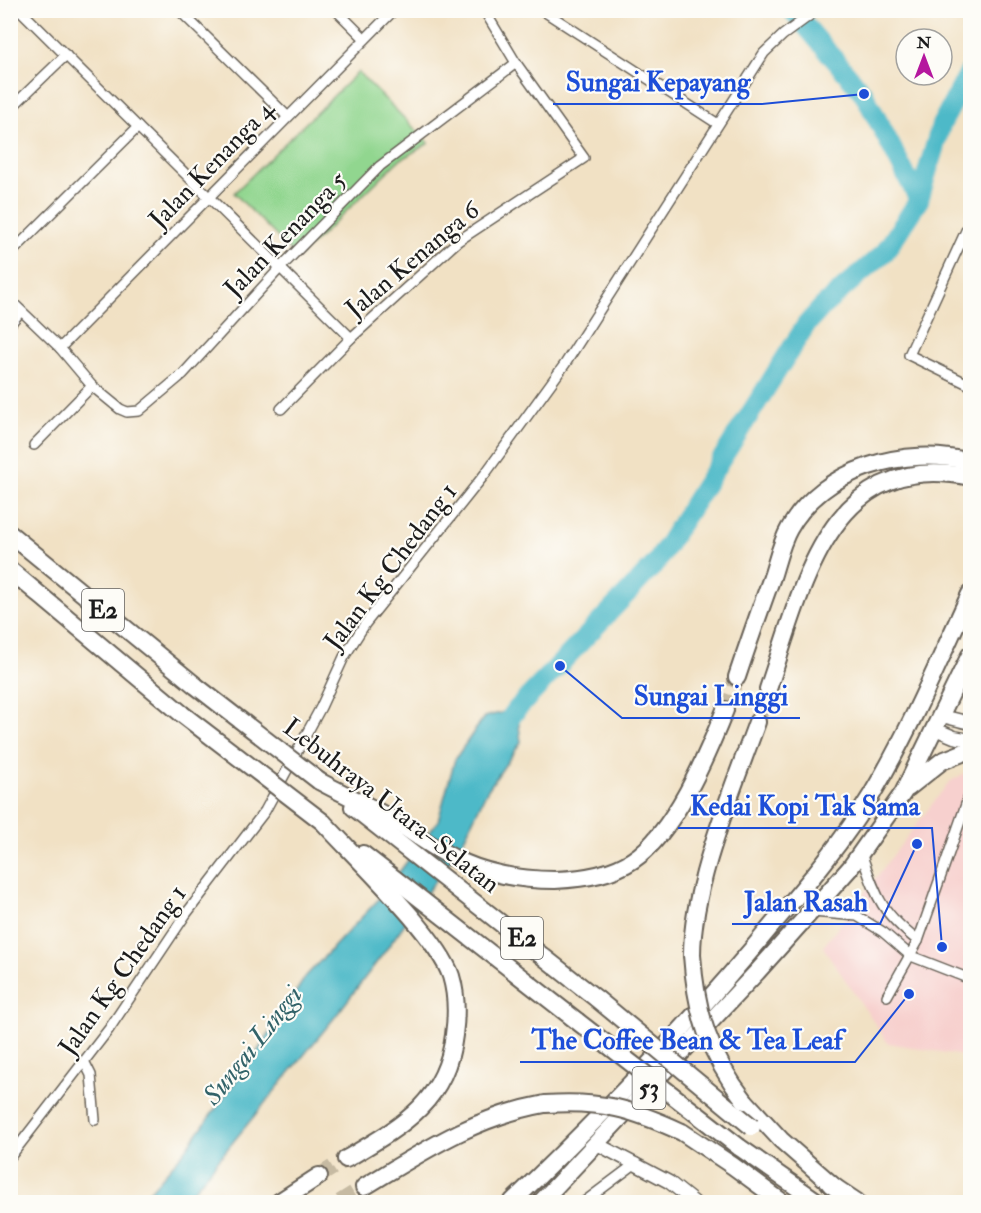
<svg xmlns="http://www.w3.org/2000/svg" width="981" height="1213" viewBox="0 0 981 1213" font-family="'IM FELL Double Pica',serif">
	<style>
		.built { fill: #f7d0ce }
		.green { fill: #91d68f; stroke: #567956; stroke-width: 1.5 }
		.water { fill: #4db9c8; stroke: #346a72; stroke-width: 1.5 }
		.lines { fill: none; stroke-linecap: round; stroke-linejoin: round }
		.river { stroke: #4db9c8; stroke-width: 20 }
		.highway-tunnel { stroke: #c6baa2; stroke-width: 16; stroke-dasharray: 16 8; stroke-linecap: butt }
		.street-casing { stroke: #676157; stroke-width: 12 }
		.secondary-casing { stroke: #676157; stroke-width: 15 }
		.highway-casing { stroke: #676157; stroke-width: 20 }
		.street { stroke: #fff; stroke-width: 9 }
		.secondary { stroke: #fff; stroke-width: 12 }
		.highway { stroke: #fff; stroke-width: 16 }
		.highway-bridge-casing { stroke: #676157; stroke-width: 20; stroke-linecap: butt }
		.highway-bridge { stroke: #fff; stroke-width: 16 }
		.labels { text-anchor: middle; stroke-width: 4.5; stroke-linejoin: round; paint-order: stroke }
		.shield { fill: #fdfcf7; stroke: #605f5e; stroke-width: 1.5 }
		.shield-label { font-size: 24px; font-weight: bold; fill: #1c1c1c }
		.street-label { font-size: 26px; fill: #1c1c1c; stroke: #fdfcf7 }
		.water-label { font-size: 27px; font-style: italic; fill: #326369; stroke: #fdfcf7 }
		.leader { fill: none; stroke: #1d4ed8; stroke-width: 2 }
		.callout-dot { fill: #1d4ed8; stroke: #fdfcf7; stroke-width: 2 }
		.callout-label { font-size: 27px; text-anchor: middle; font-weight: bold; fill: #1d4ed8; stroke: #fdfcf7; stroke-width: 4.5; stroke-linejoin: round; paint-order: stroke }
	</style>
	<rect width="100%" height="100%" fill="#fdfcf7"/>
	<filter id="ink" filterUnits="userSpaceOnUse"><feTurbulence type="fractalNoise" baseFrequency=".0167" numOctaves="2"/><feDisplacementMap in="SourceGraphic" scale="12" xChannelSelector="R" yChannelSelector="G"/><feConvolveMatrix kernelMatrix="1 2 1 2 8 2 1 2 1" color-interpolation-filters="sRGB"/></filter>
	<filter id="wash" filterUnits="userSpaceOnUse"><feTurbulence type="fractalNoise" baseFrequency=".008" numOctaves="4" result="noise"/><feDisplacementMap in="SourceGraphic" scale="24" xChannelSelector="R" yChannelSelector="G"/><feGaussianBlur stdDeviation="1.35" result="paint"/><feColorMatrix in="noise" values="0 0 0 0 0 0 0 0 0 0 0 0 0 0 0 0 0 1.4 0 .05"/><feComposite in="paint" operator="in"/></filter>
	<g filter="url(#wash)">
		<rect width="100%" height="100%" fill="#f1e1c4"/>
		<polygon class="built" points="970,770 970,1057 888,1043 823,947 949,782"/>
		<polygon class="green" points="358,72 429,143 398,161 298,258 234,193"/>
		<polygon class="water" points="517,709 521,742 487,791 461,845 386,950 335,1017 184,1202 140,1202 183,1153 257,1052 306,976 377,901 438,821 455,759 484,717"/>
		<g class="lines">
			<g class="river">
				<polyline points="792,10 864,94 919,200"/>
				<polyline points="501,731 517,709 656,563 806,325 823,306 885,252 919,200 941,125 970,71"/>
			</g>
		</g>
	</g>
	<g filter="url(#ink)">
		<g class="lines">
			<g class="highway-tunnel">
				<polyline points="725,710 737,677"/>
				<polyline points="757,722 768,689"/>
				<polyline points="319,1176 346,1159"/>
				<polyline points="340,1202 364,1187"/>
			</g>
			<g class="street-casing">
				<g id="street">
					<polyline points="20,10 351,338"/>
					<polyline points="179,10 287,116"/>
					<polyline points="336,10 365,39"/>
					<polyline points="542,10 718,124"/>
					<polyline points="10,109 66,55"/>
					<polyline points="970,222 909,355 970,385"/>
					<polyline points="10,254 138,127"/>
					<polyline points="10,300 60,348 92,386 120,409 127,412 139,411 183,374 280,268 380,166 516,63"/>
					<polyline points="10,324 21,311"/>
					<polyline points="60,348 394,10"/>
					<polyline points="281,409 351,338 458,241 584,158 516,63 484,10"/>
					<polyline points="34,445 92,386"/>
					<path d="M861 853C877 898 880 911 918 941"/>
					<polyline points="813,912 857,916 883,932 911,956 970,979"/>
					<polyline points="887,996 918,941 970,793"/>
					<polyline points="84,1061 91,1075 95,1120"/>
					<polyline points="10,1157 109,1029 186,914 265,811 321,707 344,657 365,624 485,474 565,364 764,53 783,35 817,10"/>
					<polyline points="584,1202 636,1163"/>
				</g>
			</g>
			<g class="secondary-casing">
				<g id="secondary">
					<polyline points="942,716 970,723"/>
					<polyline points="935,729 954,737 970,740"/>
					<polyline points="597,1144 669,1182 694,1202"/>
				</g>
			</g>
			<g class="highway-casing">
				<g id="highway">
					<polyline points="10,534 196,686"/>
					<polyline points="10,570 182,714"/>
					<path d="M737 677C748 644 760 610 772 577 777 562 781 543 789 529 823 468 906 445 970 462"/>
					<path d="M768 689C803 587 829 448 970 477"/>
					<path d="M319 781C343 794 368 805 391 819 414 833 437 851 462 862 492 875 522 880 555 880 581 879 611 875 633 860 674 833 707 755 725 710"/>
					<polyline points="908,788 942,761 970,750"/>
					<polyline points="353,807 597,999"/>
					<path d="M323 822C354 856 438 936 451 976 457 996 457 1014 454 1035 446 1103 400 1127 346 1159"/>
					<polyline points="363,854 577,1021"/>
					<path d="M692 955C692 884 733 789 757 722"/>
					<polyline points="745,1101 781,1140 838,1190"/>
					<polyline points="682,1132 733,1166 782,1202"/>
					<polyline points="739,1147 818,1202"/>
					<polyline points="830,1184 857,1202"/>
					<path d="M364 1187C424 1151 474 1117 545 1104"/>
					<polyline points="279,1202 319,1176"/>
					<path d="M512 1202C604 1114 692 1022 773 924 808 883 844 840 872 794 910 730 939 661 970 594"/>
					<polyline points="541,1202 757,972 850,868 903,793 970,655"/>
				</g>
			</g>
			<use href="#street" class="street"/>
			<use href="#secondary" class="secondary"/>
			<use href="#highway" class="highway"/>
			<g class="highway-bridge-casing">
				<g id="highway-bridge">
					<polyline points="196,686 319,781"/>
					<polyline points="182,714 323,822"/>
					<path d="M692 955C696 1013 709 1055 745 1101"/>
					<polyline points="597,999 752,1127"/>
					<polyline points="577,1021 739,1147"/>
					<path d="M545 1104C601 1100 632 1109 682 1132"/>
				</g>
			</g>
			<use href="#highway-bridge" class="highway-bridge"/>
		</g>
	</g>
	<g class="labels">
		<g class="shield">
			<rect x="82" y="589" width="42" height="42" rx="4.5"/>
			<rect x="501" y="917" width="42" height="42" rx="4.5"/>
			<rect x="632.5" y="1067" width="33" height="42" rx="4.5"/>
		</g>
		<g class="shield-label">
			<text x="103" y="618">E2</text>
			<text x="522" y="946">E2</text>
			<text x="649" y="1096">53</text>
		</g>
		<g class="street-label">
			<text transform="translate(211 164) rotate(-46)" y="9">Jalan Kenanga 4</text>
			<text transform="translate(285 234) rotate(-46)" y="9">Jalan Kenanga 5</text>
			<text transform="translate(412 259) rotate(-40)" y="9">Jalan Kenanga 6</text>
			<text transform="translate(390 566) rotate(-53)" y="9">Jalan Kg Chedang 1</text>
			<text transform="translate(392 805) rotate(38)" y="9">Lebuhraya Utara–Selatan</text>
			<text transform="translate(122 970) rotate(-55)" y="9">Jalan Kg Chedang 1</text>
		</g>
		<g class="water-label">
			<text transform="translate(252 1045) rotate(-52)" y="9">Sungai Linggi</text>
		</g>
	</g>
	<path class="leader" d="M864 94L762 104H553M560 666L622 718H800M942 947L932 828H678M917 844L880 924H732M909 994L855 1062H520"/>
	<g class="callout-dot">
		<circle cx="864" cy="94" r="6"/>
		<circle cx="560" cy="666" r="6"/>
		<circle cx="942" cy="947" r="6"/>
		<circle cx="917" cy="844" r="6"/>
		<circle cx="909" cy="994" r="6"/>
	</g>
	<g class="callout-label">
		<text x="658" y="91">Sungai Kepayang</text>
		<text x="711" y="705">Sungai Linggi</text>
		<text x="805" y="815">Kedai Kopi Tak Sama</text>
		<text x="806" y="911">Jalan Rasah</text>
		<text x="687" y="1049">The Coffee Bean &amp; Tea Leaf</text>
	</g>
	<rect width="981" height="1213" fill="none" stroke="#fdfcf7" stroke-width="36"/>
	<g transform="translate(924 57)"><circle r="28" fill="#fdfcf7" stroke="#a3a29f" stroke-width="1.5"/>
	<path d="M0-4.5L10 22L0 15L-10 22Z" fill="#b5179e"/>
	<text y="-9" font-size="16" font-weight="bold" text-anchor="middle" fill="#1c1c1c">N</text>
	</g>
</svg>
